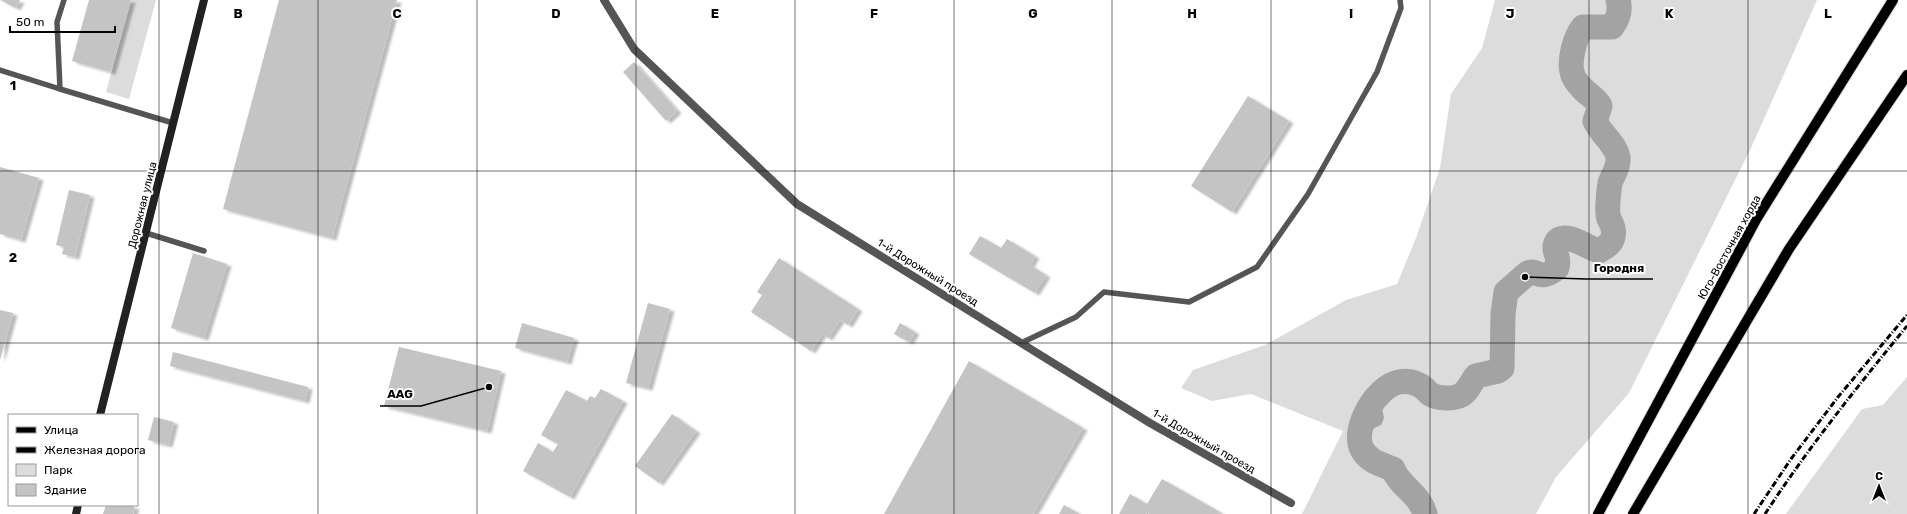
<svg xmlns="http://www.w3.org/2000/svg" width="1907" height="514" viewBox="0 0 1907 514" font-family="Rubik,sans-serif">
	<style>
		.green { fill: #dcdcdc }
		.water { fill: #a3a3a3 }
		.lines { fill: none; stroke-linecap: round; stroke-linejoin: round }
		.river { stroke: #a3a3a3; stroke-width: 25 }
		.building { fill: #c4c4c4; filter: url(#shadow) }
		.primary-casing { stroke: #dbdbdb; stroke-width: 12 }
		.lane { stroke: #555; stroke-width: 5.5 }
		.street { stroke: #555; stroke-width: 8 }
		.secondary { stroke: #222; stroke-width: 8 }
		.primary { stroke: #000; stroke-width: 10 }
		.rail { stroke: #000; stroke-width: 3; stroke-dasharray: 6 2 1 2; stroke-linecap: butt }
		.grid { fill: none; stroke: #000; stroke-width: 1; stroke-opacity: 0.55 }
		.labels { text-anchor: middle; stroke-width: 4; stroke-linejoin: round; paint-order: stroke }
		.street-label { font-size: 11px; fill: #000; stroke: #fff }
		.grid-label { font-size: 13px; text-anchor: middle; font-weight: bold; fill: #000; stroke: #fff; stroke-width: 4; stroke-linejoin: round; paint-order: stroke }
		.leader { fill: none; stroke: #000; stroke-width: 1.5 }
		.callout-dot { fill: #000; stroke: #fff; stroke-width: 1.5 }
		.callout-label { font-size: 12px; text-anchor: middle; font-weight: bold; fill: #000; stroke: #fff; stroke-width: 4; stroke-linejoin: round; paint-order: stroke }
	</style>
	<defs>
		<filter id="shadow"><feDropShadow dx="4.5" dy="2.5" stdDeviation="1" flood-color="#0004"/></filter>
	</defs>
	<rect width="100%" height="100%" fill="#fff"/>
	<g class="green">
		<polygon points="131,0 156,0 129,99 106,92"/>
		<polygon points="1495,0 1817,0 1751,148 1629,393 1556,477 1536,514 1302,514 1343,431 1251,394 1212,401 1181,388 1193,370 1265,345 1346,300 1397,284 1416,238 1440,168 1451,94 1482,48"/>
		<polygon points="1907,377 1907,514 1786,514 1862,409 1883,405"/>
	</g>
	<path class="water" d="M1369 396 1380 399 1384 418 1381 425 1366 432C1363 430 1356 426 1354 422 1350 411 1362 402 1369 396Z"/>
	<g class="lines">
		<path class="river" d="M1425 514C1419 493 1400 487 1393 469 1380 464 1367 461 1361 447 1353 426 1377 386 1399 382 1409 380 1418 383 1425 389 1427 391 1429 394 1432 395 1437 398 1451 399 1456 397 1467 395 1470 384 1476 376L1498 371 1502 368 1503 314 1506 292C1510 289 1525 275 1528 273 1537 268 1539 283 1557 268 1560 256 1554 254 1555 246 1559 226 1589 249 1599 251 1605 247 1611 245 1613 237 1616 225 1608 222 1608 214 1607 208 1609 189 1610 183 1613 174 1619 168 1618 157 1615 143 1600 133 1595 121L1600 106C1596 98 1588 95 1582 88 1578 84 1573 78 1572 72 1569 59 1575 37 1583 27H1612C1618 19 1621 10 1618 0"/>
	</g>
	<g class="building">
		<polygon points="0,0 20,0 16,8"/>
		<polygon points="89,0 131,0 111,72 72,61"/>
		<polygon points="279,0 397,0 332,238 223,209"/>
		<polygon points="634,62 677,111 666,121 623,72"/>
		<polygon points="1248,96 1289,121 1232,212 1191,186"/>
		<polygon points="0,167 39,178 21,240 0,234"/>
		<polygon points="69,190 90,195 75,257 62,254 64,247 56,245"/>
		<polygon points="980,236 1001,248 1007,239 1035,256 1030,265 1046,275 1035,293 969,254"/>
		<polygon points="193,253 227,264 204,338 171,328"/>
		<polygon points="779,258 858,309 848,325 840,320 828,338 822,334 811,351 751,312 762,295 757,292"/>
		<polygon points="648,303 670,309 648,388 626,383"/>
		<polygon points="0,310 13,313 0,360"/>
		<polygon points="522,323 574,338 567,362 515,348"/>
		<polygon points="900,323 915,332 909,342 894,334"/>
		<polygon points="399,347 501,371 487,431 384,406"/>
		<polygon points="173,352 308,387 305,401 170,366"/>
		<polygon points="969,361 1083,428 1033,514 884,514"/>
		<polygon points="601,389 623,401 570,497 523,471 538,443 553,452 558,444 541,435 566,390 587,401 590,396 595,398"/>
		<polygon points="672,414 696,431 659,483 635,466"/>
		<polygon points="154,417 174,422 168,445 148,440"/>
		<polygon points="1162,479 1220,512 1218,514 1150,514 1147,512 1146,514 1119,514 1130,494 1147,504"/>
		<polygon points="106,505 128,505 135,507 133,514 103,514"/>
		<polygon points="1064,505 1080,514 1059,514"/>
	</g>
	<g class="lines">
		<g class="primary-casing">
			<g id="primary">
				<polyline points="1598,514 1757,218 1893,0"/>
				<polyline points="1633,514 1789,249 1907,75"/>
			</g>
		</g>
		<g class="lane">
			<polyline points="64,0 57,22 60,89 173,123"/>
			<polyline points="0,70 60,89"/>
			<polyline points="146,233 204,251"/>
			<polyline points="1021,343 1076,317 1104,292 1189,302 1257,267 1308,194 1377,72 1401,8 1400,0"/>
		</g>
		<polyline class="street" points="604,0 634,49 797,204 1150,423 1291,503"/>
		<g class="secondary">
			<polyline points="100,415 204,0"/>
			<polyline points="76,514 78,505"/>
		</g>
		<use href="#primary" class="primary"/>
		<g class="rail">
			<polyline points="1754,514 1791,459 1838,397 1907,315"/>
			<path d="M1765 514C1808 448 1857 387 1907 326"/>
		</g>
	</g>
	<path class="grid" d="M159 0V514M318 0V514M477 0V514M636 0V514M795 0V514M954 0V514M1112 0V514M1271 0V514M1430 0V514M1589 0V514M1748 0V514M0 171H1907M0 343H1907"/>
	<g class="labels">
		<g class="street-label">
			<text transform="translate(142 205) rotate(-76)" y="4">Дорожная улица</text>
			<text transform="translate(1729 247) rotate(-61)" y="4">Юго-Восточная хорда</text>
			<text transform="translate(928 272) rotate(32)" y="4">1-й Дорожный проезд</text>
			<text transform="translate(1204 441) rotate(30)" y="4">1-й Дорожный проезд</text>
		</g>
	</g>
	<g class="grid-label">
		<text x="238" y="18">B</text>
		<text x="397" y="18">C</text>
		<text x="556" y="18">D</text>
		<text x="715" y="18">E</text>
		<text x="874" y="18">F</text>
		<text x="1033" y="18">G</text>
		<text x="1192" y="18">H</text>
		<text x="1351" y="18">I</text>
		<text x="1510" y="18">J</text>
		<text x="1669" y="18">K</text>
		<text x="1828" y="18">L</text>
		<text x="13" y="90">1</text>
		<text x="13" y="262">2</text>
	</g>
	<path class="leader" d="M1525 277L1586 279H1653M489 387L421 406H380"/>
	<g class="callout-dot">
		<circle cx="1525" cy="277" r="4"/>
		<circle cx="489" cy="387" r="4"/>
	</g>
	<g class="callout-label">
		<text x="1619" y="272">Городня</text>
		<text x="400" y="398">AAG</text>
	</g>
	<rect x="8" y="414" width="130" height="92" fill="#ffffff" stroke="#999999"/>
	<rect x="16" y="427" width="20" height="6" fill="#000000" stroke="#999999"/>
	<text x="44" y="434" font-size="12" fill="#000000">Улица</text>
	<rect x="16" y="447" width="20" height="6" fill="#000000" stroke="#999999"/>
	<text x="44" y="454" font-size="12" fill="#000000">Железная дорога</text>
	<rect x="16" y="464" width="20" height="12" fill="#dcdcdc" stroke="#999999"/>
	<text x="44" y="474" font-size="12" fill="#000000">Парк</text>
	<rect x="16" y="484" width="20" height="12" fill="#c4c4c4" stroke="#999999"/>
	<text x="44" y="494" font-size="12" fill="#000000">Здание</text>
	<g transform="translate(1879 486)" stroke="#ffffff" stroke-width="3" paint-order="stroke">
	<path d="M0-3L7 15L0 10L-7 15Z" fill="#000000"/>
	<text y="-6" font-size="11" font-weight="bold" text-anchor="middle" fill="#000000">С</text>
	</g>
	<path d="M10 26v6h105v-6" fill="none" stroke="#000000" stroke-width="2"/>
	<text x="16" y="26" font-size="12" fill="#000000" stroke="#ffffff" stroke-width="3" paint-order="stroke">50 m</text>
</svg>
